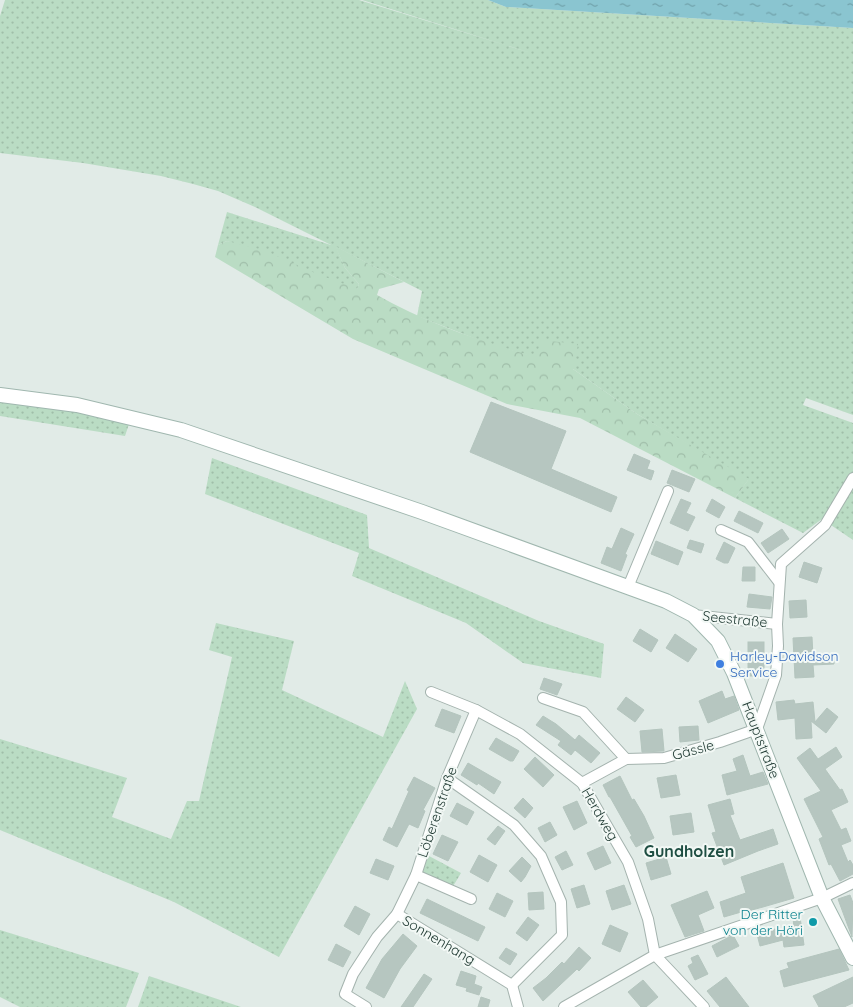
<svg xmlns="http://www.w3.org/2000/svg" width="853" height="1007" viewBox="0 0 853 1007" font-family="Quicksand,sans-serif">
	<style>
		.grass { fill: url(#grass-dots) }
		.forest { fill: url(#forest-crowns) }
		.water { fill: url(#water-ripples) }
		.building { fill: #b6c6c0; stroke: #b4c5be }
		.lines { fill: none; stroke-linecap: round; stroke-linejoin: round }
		.street-casing { stroke: #a4b3ae; stroke-width: 12 }
		.secondary-casing { stroke: #a0b7af; stroke-width: 16 }
		.street { stroke: #fff; stroke-width: 10 }
		.secondary { stroke: #fff; stroke-width: 14 }
		.shop-dot { fill: #3f7fe0; stroke: #f2f8f5; stroke-width: 2 }
		.culture-dot { fill: #0f9aa8; stroke: #f2f8f5; stroke-width: 2 }
		.labels { text-anchor: middle; stroke-width: 4; stroke-linejoin: round; paint-order: stroke }
		.street-label { font-size: 14px; fill: #223c35; stroke: #f2f8f5 }
		.shop-label { font-size: 14px; fill: #366cbe; stroke: #f2f8f5; text-anchor: start }
		.culture-label { font-size: 14px; fill: #0d838f; stroke: #f2f8f5; text-anchor: end }
		.quarter-label { font-size: 16px; font-weight: bold; fill: #1e4e42; stroke: #f2f8f5 }
	</style>
	<defs>
		<pattern id="grass-dots" width="8" height="8" patternUnits="userSpaceOnUse" patternTransform="scale(1.25)"><rect width="8" height="8" fill="#badcc4"/><path d="M2 2h.1M6 6h.1" fill="none" stroke="#a0bea9" stroke-width="1.8" stroke-linecap="round"/></pattern>
		<pattern id="forest-crowns" width="20" height="18" patternUnits="userSpaceOnUse" patternTransform="scale(1.25)"><rect width="20" height="18" fill="#badcc4"/><path d="M2 6a3 3 0 1 1 6 0M12 15a3 3 0 1 1 6 0" fill="none" stroke="#a0bea9"/></pattern>
		<pattern id="water-ripples" width="26" height="14" patternUnits="userSpaceOnUse" patternTransform="scale(1.25)"><rect width="26" height="14" fill="#8ac5d0"/><path d="M2 4q2-2 4 0t4 0M15 11q2-2 4 0t4 0" fill="none" stroke="#70a1aa"/></pattern>
	</defs>
	<rect width="100%" height="100%" fill="#e1ebe7"/>
	<g class="grass">
		<polygon points="5,0 359,0 531,53 362,0 488,0 506,7 853,28 853,415 806,398 803,405 853,423 853,540 822,519 803,533 735,498 748,480 637,414 573,369 484,342 417,316 422,291 336,247 345,268 359,284 357,290 227,241 218,245 227,212 331,245 255,207 218,191 193,184 161,176 83,163 0,153 0,16"/>
		<polygon points="0,395 131,418 125,436 0,416"/>
		<polygon points="212,458 367,515 369,548 539,621 604,644 601,678 523,663 466,623 352,576 359,553 205,494"/>
		<polygon points="216,623 294,641 282,690 383,737 405,681 417,709 279,957 174,902 0,830 0,739 127,778 112,817 171,839 187,801 199,801 232,657 209,650"/>
		<polygon points="429,856 461,873 452,888 420,873"/>
		<polygon points="0,930 139,973 126,1007 20,1007 0,997"/>
		<polygon points="149,976 241,1007 138,1007"/>
	</g>
	<path class="forest" d="M227 241 263 250 315 273 357 289 359 284 345 268 335 246 404 282 379 289 377 295C428 324 481 341 536 357L541 340 578 344 573 369 637 414 749 479 735 498 580 418 507 404 353 339 215 257 218 245Z"/>
	<polygon class="water" points="488,0 853,0 853,28 506,7"/>
	<g class="building">
		<polygon points="491,402 566,431 551,469 617,497 611,512 470,452"/>
		<polygon points="634,454 650,461 647,469 654,471 651,480 627,470"/>
		<polygon points="672,470 695,479 689,492 667,483"/>
		<polygon points="681,499 691,503 686,513 695,517 688,531 670,523"/>
		<polygon points="712,499 725,507 719,518 706,511"/>
		<polygon points="739,511 763,523 758,533 734,521"/>
		<polygon points="621,528 634,534 625,554 627,555 621,571 601,563 607,547 612,549"/>
		<polygon points="782,529 789,539 768,553 761,543"/>
		<polygon points="690,540 704,544 701,553 687,548"/>
		<polygon points="656,541 683,552 678,565 651,554"/>
		<polygon points="724,542 735,548 728,563 724,563 716,559"/>
		<polygon points="804,562 822,568 817,583 799,577"/>
		<polygon points="743,567 755,567 755,581 742,581"/>
		<polygon points="749,594 772,597 770,609 747,607"/>
		<polygon points="806,600 807,617 790,618 789,601"/>
		<polygon points="640,629 658,640 651,652 633,641"/>
		<polygon points="675,634 697,649 688,662 666,648"/>
		<polygon points="812,637 813,656 834,655 834,664 813,665 814,677 795,678 793,638"/>
		<rect x="748" y="642" width="16" height="34"/>
		<polygon points="544,678 562,684 557,695 540,689"/>
		<polygon points="722,691 725,699 734,696 739,710 708,723 699,701"/>
		<polygon points="626,697 644,710 635,722 617,709"/>
		<polygon points="794,700 795,704 813,702 815,722 827,708 838,717 826,733 811,721 812,738 796,739 795,718 778,720 776,702"/>
		<polygon points="442,709 461,716 454,733 435,726"/>
		<polygon points="543,716 556,724 575,740 579,735 600,753 591,763 575,750 571,755 558,745 561,741 536,725"/>
		<polygon points="698,726 699,740 680,742 679,727"/>
		<polygon points="662,729 664,751 642,752 640,731"/>
		<polygon points="496,738 519,751 513,761 510,761 489,749"/>
		<polygon points="836,747 842,757 825,769 840,790 842,789 848,802 831,810 841,830 846,828 851,841 841,845 848,862 850,860 853,865 853,874 840,881 831,864 829,865 819,839 823,837 804,799 821,791 797,758 810,748 818,759"/>
		<polygon points="743,755 750,776 763,772 768,784 727,795 722,775 737,771 733,759"/>
		<polygon points="535,757 554,775 543,787 524,769"/>
		<polygon points="468,763 501,782 494,794 478,783 477,785 461,775"/>
		<polygon points="676,775 680,795 661,798 657,778"/>
		<polygon points="620,776 632,800 634,799 644,816 654,838 636,847 630,837 632,836 610,797 609,797 603,785"/>
		<polygon points="414,777 435,788 423,810 425,811 418,828 409,824 397,847 383,840 389,827 392,829 409,791 407,790"/>
		<polygon points="523,798 533,808 525,818 514,808"/>
		<polygon points="730,799 734,814 730,815 740,840 773,829 778,844 758,851 724,865 712,833 716,832 708,805"/>
		<polygon points="577,801 587,823 574,830 563,807"/>
		<polygon points="457,803 474,812 467,825 450,816"/>
		<polygon points="691,813 694,832 673,835 670,816"/>
		<polygon points="550,822 557,835 545,842 538,828"/>
		<polygon points="498,826 505,831 495,845 487,839"/>
		<polygon points="442,835 458,842 448,861 433,854"/>
		<polygon points="603,846 611,863 595,870 587,853"/>
		<polygon points="566,851 573,865 562,870 555,857"/>
		<polygon points="479,855 497,865 488,882 470,872"/>
		<polygon points="522,857 531,866 525,877 521,882 509,871"/>
		<polygon points="666,857 671,874 651,880 646,863"/>
		<polygon points="376,859 394,866 388,880 370,873"/>
		<polygon points="783,863 794,898 763,907 748,911 748,910 724,917 720,902 746,893 741,877"/>
		<polygon points="584,885 590,904 577,908 571,889"/>
		<polygon points="624,885 631,904 612,910 606,891"/>
		<polygon points="707,891 714,908 698,915 704,931 685,937 671,905"/>
		<polygon points="543,892 544,909 529,910 528,893"/>
		<polygon points="497,893 513,901 505,917 489,909"/>
		<polygon points="850,895 853,903 852,937 838,899"/>
		<polygon points="427,899 485,927 478,941 420,913"/>
		<polygon points="355,906 370,914 359,935 344,926"/>
		<polygon points="528,917 539,925 527,941 516,933"/>
		<polygon points="800,917 804,945 784,947 783,940 760,946 757,934 775,929 776,931 794,928 793,918"/>
		<polygon points="610,925 628,933 620,952 602,944"/>
		<polygon points="403,934 417,946 400,969 384,998 366,988 382,959"/>
		<polygon points="733,935 739,946 717,957 712,946"/>
		<polygon points="336,944 351,952 343,967 328,960"/>
		<polygon points="579,947 591,958 579,971 577,969 543,1001 533,988 546,978 562,962 564,964"/>
		<polygon points="506,948 517,954 510,965 499,958"/>
		<polygon points="839,949 849,970 784,987 780,971 789,968 787,963"/>
		<polygon points="698,955 708,974 695,980 688,966 693,963 691,958"/>
		<polygon points="461,971 476,976 474,984 482,987 479,995 466,991 467,988 456,985"/>
		<polygon points="424,974 432,979 413,1007 401,1007"/>
		<polygon points="726,977 749,1007 720,1007 707,991"/>
		<polygon points="853,977 853,1003 844,1007 819,1007 813,996"/>
		<polygon points="643,980 658,997 646,1007 641,1007 628,992"/>
		<polygon points="481,997 490,1000 488,1007 478,1007"/>
	</g>
	<g class="lines">
		<g class="street-casing">
			<g id="street">
				<polyline points="721,530 748,542 779,582"/>
				<polyline points="628,587 668,491"/>
				<polyline points="693,615 777,624"/>
				<polyline points="431,692 476,710 520,734 582,783 628,862 648,919 655,955"/>
				<polyline points="543,698 583,712 626,759"/>
				<polyline points="447,778 514,825 541,856 561,902 562,935 512,985"/>
				<polyline points="582,783 626,759 664,758 720,742 757,729 776,675 778,646 777,624 781,564 825,525 853,478"/>
				<polyline points="416,875 471,899"/>
				<polyline points="397,914 416,875 447,778 476,710"/>
				<polyline points="655,955 704,1007"/>
				<polyline points="366,1007 345,994 353,974 377,937 397,914 512,985 518,1007"/>
				<polyline points="564,1007 655,955 822,898 853,883"/>
			</g>
		</g>
		<g class="secondary-casing">
			<polyline id="secondary" points="0,395 77,405 181,430 422,512 666,601 693,615 718,641 734,673 822,898 853,958"/>
		</g>
		<use href="#street" class="street"/>
		<use href="#secondary" class="secondary"/>
	</g>
	<circle class="shop-dot" cx="720" cy="664" r="5"/>
	<circle class="culture-dot" cx="813" cy="922" r="5"/>
	<g class="labels">
		<g class="street-label">
			<text transform="translate(735 619) rotate(6)" y="5">Seestraße</text>
			<text transform="translate(761 740) rotate(69)" y="5">Hauptstraße</text>
			<text transform="translate(693 750) rotate(-15)" y="5">Gässle</text>
			<text transform="translate(437 812) rotate(-71)" y="5">Löberenstraße</text>
			<text transform="translate(600 814) rotate(60)" y="5">Herdweg</text>
			<text transform="translate(439 940) rotate(31)" y="5">Sonnenhang</text>
		</g>
		<g class="shop-label">
			<text x="730" y="661">Harley-Davidson<tspan x="730" dy="16">Service</tspan></text>
		</g>
		<g class="culture-label">
			<text x="803" y="919">Der Ritter<tspan x="803" dy="16">von der Höri</tspan></text>
		</g>
		<g class="quarter-label">
			<text x="689" y="857">Gundholzen</text>
		</g>
	</g>
</svg>
